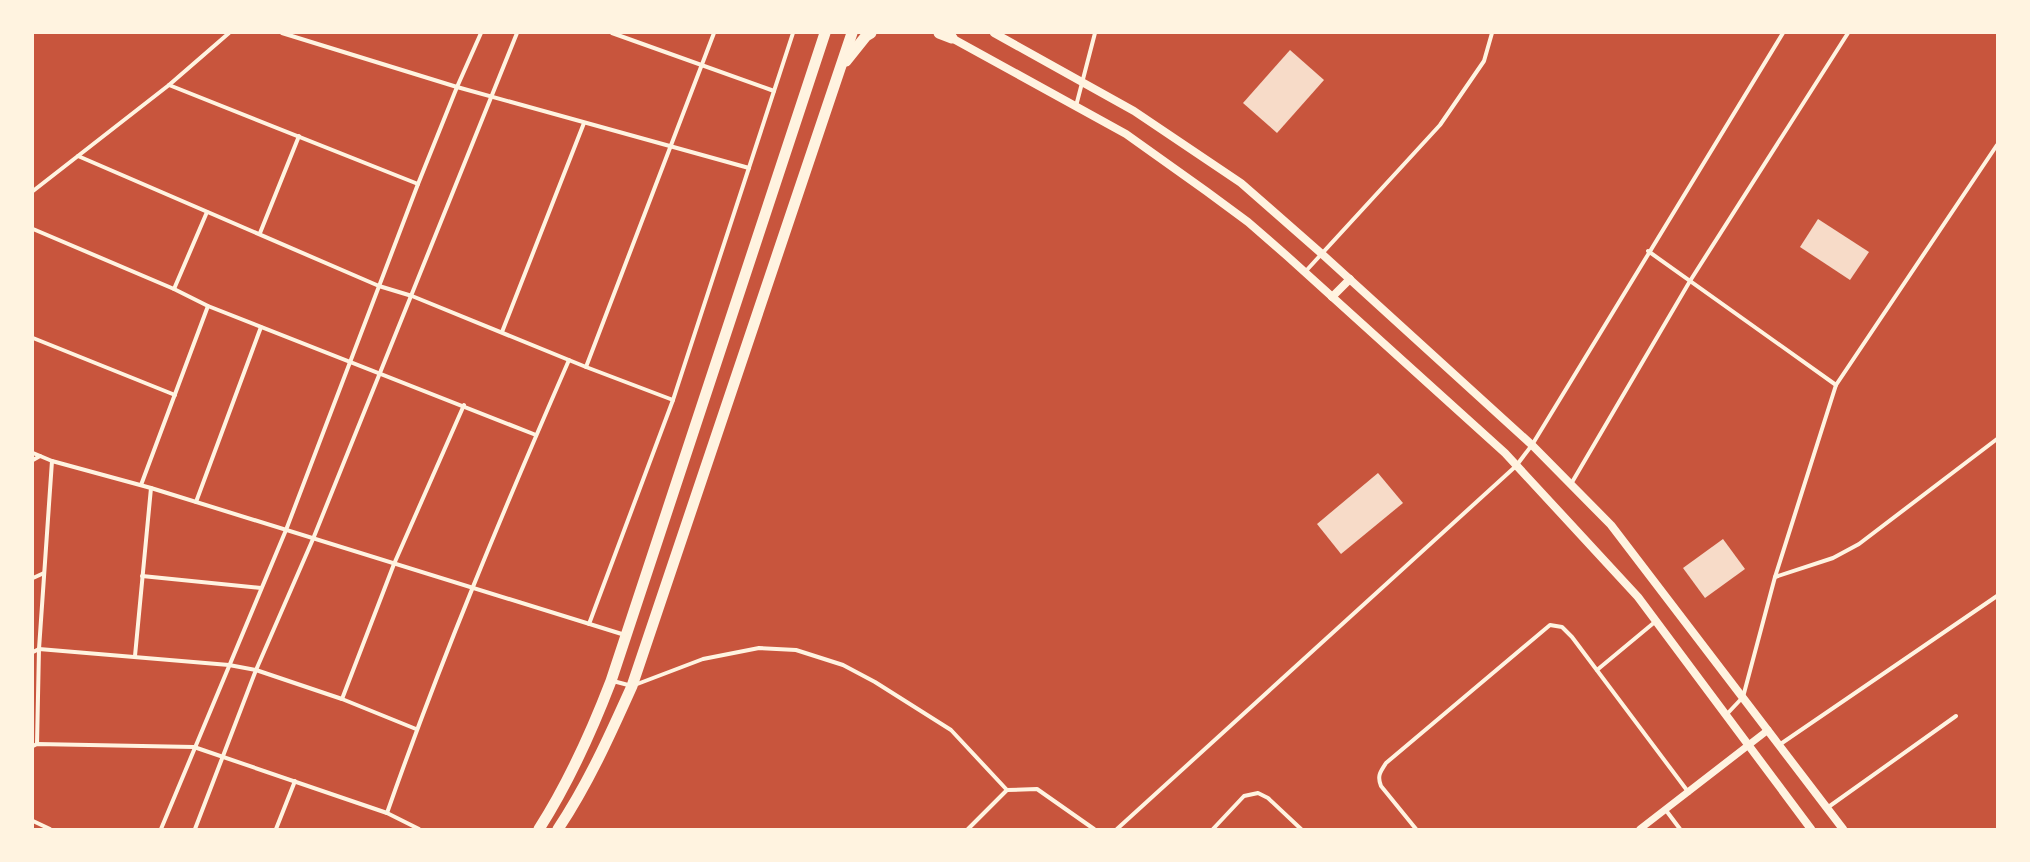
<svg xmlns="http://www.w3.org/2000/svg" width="2030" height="862" viewBox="0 0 2030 862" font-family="'Source Sans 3',sans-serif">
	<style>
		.building { fill: #f7dbc8 }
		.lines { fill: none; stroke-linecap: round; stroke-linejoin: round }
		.minor { stroke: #fff3e0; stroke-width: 4 }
		.tertiary { stroke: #fff3e0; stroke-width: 7 }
		.secondary { stroke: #fff3e0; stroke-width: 8 }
		.trunk { stroke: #fff3e0; stroke-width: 11 }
	</style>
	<rect width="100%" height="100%" fill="#c8553d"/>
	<g class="building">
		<polygon points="1290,50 1324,80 1277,133 1243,103"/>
		<polygon points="1818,219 1869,252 1850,280 1800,247"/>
		<polygon points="1378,473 1403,503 1341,554 1317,524"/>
		<polygon points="1723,539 1745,569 1705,598 1683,568"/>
	</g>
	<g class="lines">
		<g class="minor">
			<polyline points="282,33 457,87 749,168"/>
			<polyline points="612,33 774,91"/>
			<polyline points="169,85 418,184"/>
			<polyline points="1076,106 1095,33"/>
			<polyline points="78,156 379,286 412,296 586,367 673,400"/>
			<polyline points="33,191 169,85 229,33"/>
			<polyline points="33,229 174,289 208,306 536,435"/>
			<polyline points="260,233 299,136"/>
			<polyline points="1648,251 1836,385"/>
			<polyline points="1305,272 1440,125 1484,61 1492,33"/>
			<polyline points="174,289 207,212"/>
			<polyline points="502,332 584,123"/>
			<polyline points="33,338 175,395"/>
			<polyline points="586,367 714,33"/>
			<polyline points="33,453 52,461 151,488 625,635"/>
			<polyline points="33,460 40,456"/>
			<polyline points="1571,484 1690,281 1848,33"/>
			<polyline points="141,485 208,306"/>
			<polyline points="196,502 261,327"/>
			<polyline points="142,576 261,588"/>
			<polyline points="1775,577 1833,558 1859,544 1997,439"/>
			<polyline points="33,578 44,573"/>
			<polyline points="589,624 673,400 793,33"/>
			<polyline points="33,652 39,649 229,665 256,670 342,699 416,729"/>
			<polyline points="135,656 151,488"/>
			<polyline points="1597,670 1656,621"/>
			<polyline points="613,681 632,686 703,659 759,648 796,650 843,665 875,682 951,730 1007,790"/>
			<polyline points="342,699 394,564 464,405"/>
			<polyline points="1727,714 1743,697 1775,577 1836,385 1997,145"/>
			<polyline points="37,744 39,649 52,461"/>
			<polyline points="1779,745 1997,596"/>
			<polyline points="33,746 37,744 194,747 387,813 419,829"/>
			<polyline points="1827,808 1956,716"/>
			<polyline points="1665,809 1680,829"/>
			<path d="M387 813C441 659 504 509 569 360"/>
			<polyline points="33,821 50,829"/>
			<polyline points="161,829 286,530 418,184 457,87 481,33"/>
			<polyline points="195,829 256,670 313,539 517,33"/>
			<polyline points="276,829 295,781"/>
			<polyline points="968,829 1007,790 1037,789 1094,829"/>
			<polyline points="1117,829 1516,466 1532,445 1783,33"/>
			<polyline points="1213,829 1244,796 1258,793 1268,798 1301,829"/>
			<path d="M1416 829 1381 786C1377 776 1380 772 1386 763L1550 625 1562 627 1572 637 1689 793"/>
		</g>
		<polyline class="tertiary" points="1640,829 1768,730"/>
		<g class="secondary">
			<polyline points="994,33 1134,111 1241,183 1322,254 1532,445 1611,525 1843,829"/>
			<polyline points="948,36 1126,134 1206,191 1248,222 1287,256 1505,453 1638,597 1811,829"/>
			<polyline points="1332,297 1350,279"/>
		</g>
		<g class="trunk">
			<polyline points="939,33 952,38"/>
			<polyline points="846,61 866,36 871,33"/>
			<path d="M539 829C569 782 591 733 611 681L825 33"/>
			<path d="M558 829C588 784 610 735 632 686L852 33"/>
		</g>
	</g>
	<rect width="2030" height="862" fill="none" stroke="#fff3e0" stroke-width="68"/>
</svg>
